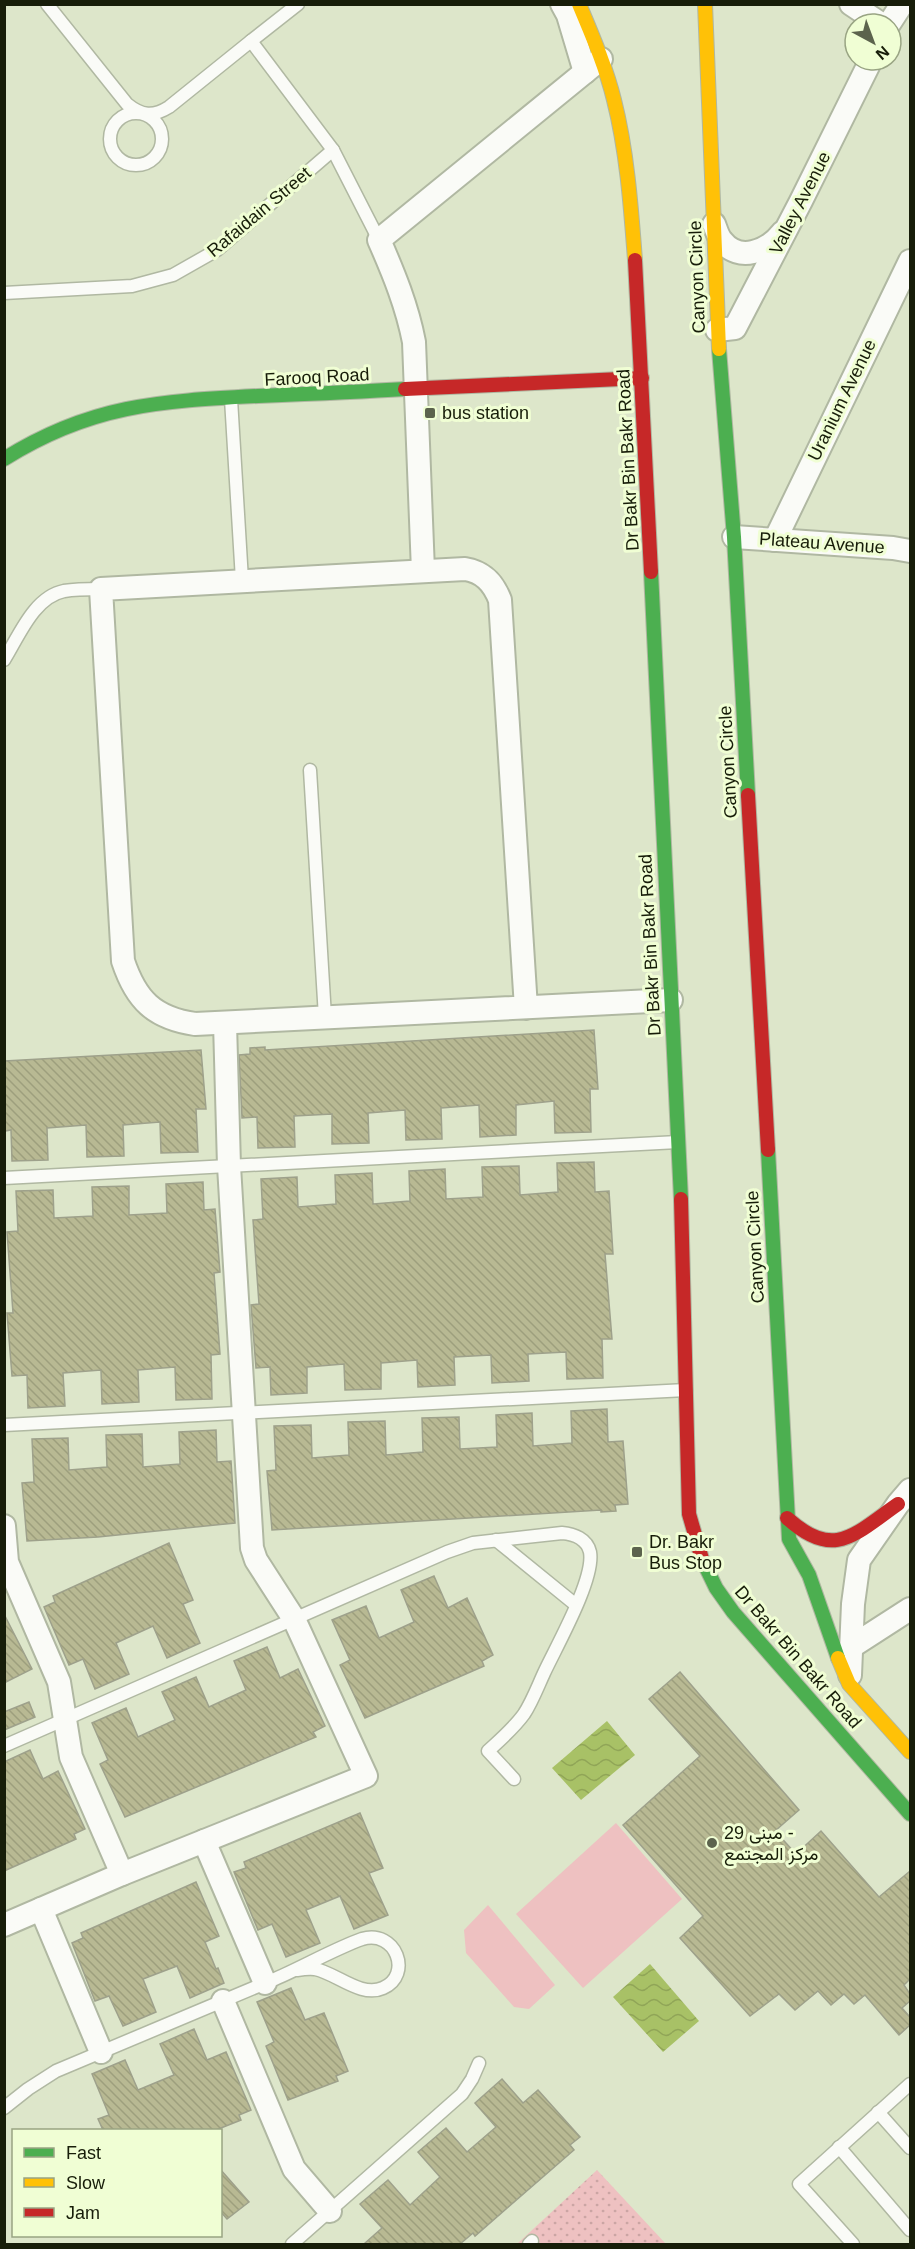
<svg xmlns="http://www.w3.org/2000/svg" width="915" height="2249" viewBox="0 0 915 2249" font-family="Arial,Vazirmatn,sans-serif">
	<defs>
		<pattern id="garden-dots" width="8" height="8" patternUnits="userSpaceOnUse" patternTransform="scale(1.5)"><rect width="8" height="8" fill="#eec1c1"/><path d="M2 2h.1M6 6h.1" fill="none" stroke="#cba5a4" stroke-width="1.8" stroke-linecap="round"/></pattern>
		<pattern id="water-waves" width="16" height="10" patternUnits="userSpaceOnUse" patternTransform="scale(1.5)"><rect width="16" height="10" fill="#a8c166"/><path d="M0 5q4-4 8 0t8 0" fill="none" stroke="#90a557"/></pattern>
		<pattern id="building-back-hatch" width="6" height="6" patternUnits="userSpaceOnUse" patternTransform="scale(1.5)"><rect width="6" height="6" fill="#b8b993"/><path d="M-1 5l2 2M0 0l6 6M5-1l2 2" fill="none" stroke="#9d9f7d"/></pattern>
	</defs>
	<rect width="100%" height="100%" fill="#dde6ca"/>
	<path fill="url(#garden-dots)" d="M597 2170 666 2244H517Z"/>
	<g fill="#eec1c1">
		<path d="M616 1823 682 1899 583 1988 516 1914Z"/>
		<path d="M488 1905 555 1985 529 2009 514 2007 466 1953 464 1930Z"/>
	</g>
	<g fill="url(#water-waves)">
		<path d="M607 1721 635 1755 581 1800 552 1768Z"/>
		<path d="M650 1964 699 2021 663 2052 613 1997Z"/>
	</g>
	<g fill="url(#building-back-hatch)" stroke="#9ea18b" stroke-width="1.5">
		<path d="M594 1030 598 1089H590L591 1132 555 1133 554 1101 516 1105V1135L480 1137 479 1105 441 1108 442 1139 406 1140 405 1110 368 1113 369 1143 332 1144V1114L294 1116 295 1147 258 1148 257 1117 242 1118 239 1055 250 1054V1048L265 1047V1050Z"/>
		<path d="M201 1050 206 1109H196L198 1152 161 1153 160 1122 123 1125 124 1156 87 1157 86 1125 47 1128 48 1160 12 1161 11 1130 5 1131V1061Z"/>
		<path d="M594 1162 595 1192 609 1191 613 1254H605L612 1339H602L603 1378 567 1379 566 1352 528 1354 529 1381 492 1383 491 1355 454 1357 455 1385 418 1387 417 1360 381 1363V1389L345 1390 344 1364 307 1367V1393L271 1395 270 1367 256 1368 251 1305 259 1304 253 1220 263 1219 261 1179 297 1177 298 1207 336 1204 335 1175 372 1173 373 1204 410 1201 409 1171 445 1169 446 1199 483 1197 482 1167 519 1166 520 1195 558 1192 557 1163Z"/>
		<path d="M203 1182 204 1210 215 1209 220 1272 214 1273 220 1354 211 1355 212 1399 176 1400 175 1367 138 1370 139 1402 102 1404 101 1370 63 1373 65 1406 28 1408 27 1375 12 1376 7 1313H13L7 1232 18 1231 16 1191 53 1190 54 1218 93 1216 92 1187 129 1186V1215L167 1213 166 1184Z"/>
		<path d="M607 1409 608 1442 623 1441 628 1504 615 1505 616 1511 601 1512V1510L272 1530 267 1471 276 1470 274 1426 311 1425 312 1458 349 1455 348 1422 385 1421 386 1455 423 1452 422 1418 459 1417 460 1449 497 1447 496 1415 532 1413 533 1446 572 1443 571 1411Z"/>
		<path d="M216 1430 217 1462 231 1461 235 1523 98 1537 27 1541 22 1483 34 1482 32 1439 68 1438 69 1470 107 1467 106 1435 142 1434 143 1467 180 1464 179 1432Z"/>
		<path d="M169 1543 193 1600 183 1604 200 1643 167 1658 153 1626 116 1643 129 1674 95 1689 83 1659 69 1665 44 1607 55 1602 53 1596Z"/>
		<path d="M434 1576 448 1608 467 1598 493 1655 482 1661 484 1666 365 1718 340 1665 350 1660 332 1620 366 1606 379 1638 414 1622 401 1590Z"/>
		<path d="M4 1614 32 1669 4 1683Z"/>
		<path d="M267 1647 280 1678 298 1669 325 1726 313 1732 316 1737 125 1817 100 1764 108 1760 92 1723 126 1708 138 1737 175 1720 162 1692 196 1677 209 1707 246 1690 234 1661Z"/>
		<path d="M680 1672 799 1810 775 1831 796 1854 821 1831 879 1897 910 1871V1979L904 1985 910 1994V2001L902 2008 910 2017V2025L899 2035 865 1995 854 2004 844 1994 831 2005 818 1991 795 2010 779 1994 750 2016 680 1938 703 1916 623 1825 700 1756 649 1699Z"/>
		<path d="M29 1702 35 1717 4 1730V1712Z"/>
		<path d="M30 1750 43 1779 58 1771 85 1829 74 1834 76 1839 4 1871V1762Z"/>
		<path d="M360 1813 383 1868 369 1873 388 1915 354 1929 340 1896 306 1910 320 1943 286 1957 272 1924 258 1930 234 1872 246 1868 244 1862Z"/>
		<path d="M196 1882 219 1936 205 1942 216 1969 218 1968 224 1983 190 1998 177 1966 143 1979 156 2012 123 2026 109 1996 95 2001 72 1943 83 1938 81 1933Z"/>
		<path d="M291 1988 305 2020 324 2013 348 2071 336 2076 338 2081 288 2100 266 2046 274 2042 257 2002Z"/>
		<path d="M194 2029 207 2060 226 2052 251 2110 239 2115 241 2120 216 2130H103L98 2119 109 2115 92 2074 125 2060 138 2090 174 2075 160 2044Z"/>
		<path d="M502 2079 523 2103 538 2090 580 2137 570 2145 574 2150 475 2236 473 2233 460 2244H364L382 2228 360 2204 388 2180 410 2205 440 2177 418 2152 446 2128 467 2152 496 2127 475 2103Z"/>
		<path d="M220 2169 249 2202 227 2219 220 2211Z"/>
	</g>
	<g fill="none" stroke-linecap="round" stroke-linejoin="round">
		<defs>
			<g id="lane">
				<path d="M47 4 127 104C142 116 153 117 169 107L251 41 333 150 379 240"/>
				<path d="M251 41 298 4"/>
				<circle cx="136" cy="139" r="26"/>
				<path d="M4 293 132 286 173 275 217 250 333 150"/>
				<path d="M231 399 242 580"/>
				<path d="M4 660C19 636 34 597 64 591 76 589 89 589 101 589"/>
				<path d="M310 770 325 1017"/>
				<path d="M4 1178 678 1142"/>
				<path d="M4 1425 686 1390"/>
				<path d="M496 1540 576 1605"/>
				<path d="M4 1746 447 1552 473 1543 562 1533C574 1534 587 1539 590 1552 595 1579 556 1647 544 1673 538 1686 532 1702 524 1714 514 1728 501 1739 488 1751L514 1779"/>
				<path d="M4 2108 28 2089 56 2071C129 2040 202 2010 275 1979 303 1967 334 1949 362 1939 396 1929 413 1975 383 1988 361 1998 336 1973 315 1969 309 1968 303 1969 297 1970"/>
				<path d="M878 2112 910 2148"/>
				<path d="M839 2147 910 2230"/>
				<path d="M292 2244 462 2094 472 2079 479 2063"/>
				<path d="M529 2244 532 2241"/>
				<path d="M853 2244 799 2184 910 2084"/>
			</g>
			<g id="street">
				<path d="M562 4 568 15 585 72"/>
				<path d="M851 4 881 24"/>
				<path d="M889 24 902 4"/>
				<path d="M714 224C716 229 718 237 722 241 739 263 768 251 782 233"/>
				<path d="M717 330 735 328 801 201 871 60"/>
				<path d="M734 537 893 548 910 551"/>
				<path d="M775 540 910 261"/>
				<path d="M423 571 414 342C407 306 394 274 379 240L601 59"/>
				<path d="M526 1008 500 600C493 582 483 572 465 569L101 589 123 961C136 1000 154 1018 195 1024L671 1000"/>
				<path d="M4 1526 7 1562 59 1682 71 1757 122 1874"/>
				<path d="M851 1647 910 1609"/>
				<path d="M850 1675 853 1604 859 1560 898 1504 910 1490"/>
				<path d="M204 1841 265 1983"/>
				<path d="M41 1909 101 2052"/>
				<path d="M4 1925 122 1874 366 1776 294 1619 256 1560 252 1548 229 1166 225 1023"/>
				<path d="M223 2001 294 2169 330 2211"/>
			</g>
			<g id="fast">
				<path d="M719 349 734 537 748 795"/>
				<path d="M4 459C90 405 159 401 258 396 307 394 356 392 405 389"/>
				<path d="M651 572 681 1199"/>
				<path d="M768 1150 789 1539 809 1575 838 1658"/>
				<path d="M702 1559 716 1588 733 1612 910 1814"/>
			</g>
			<g id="slow">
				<path d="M579 4C592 35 606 67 614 100 627 151 631 207 635 260"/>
				<path d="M705 4 719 349"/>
				<path d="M838 1658 849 1684 910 1752"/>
			</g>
			<g id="jam">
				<path d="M635 260 651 572"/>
				<path d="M405 389 642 378"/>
				<path d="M748 795 768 1150"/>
				<path d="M681 1199 689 1514 702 1559"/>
				<path d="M787 1518C834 1561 855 1534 898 1504"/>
			</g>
		</defs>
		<use href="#lane" stroke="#b0b8a2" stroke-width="15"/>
		<use href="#street" stroke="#b0b8a2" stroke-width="26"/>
		<use href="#fast" stroke="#b0b8a2" stroke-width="16"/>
		<use href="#slow" stroke="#b0b8a2" stroke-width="16"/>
		<use href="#jam" stroke="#b0b8a2" stroke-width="16"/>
		<use href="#lane" stroke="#fafbf7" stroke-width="12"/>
		<use href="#street" stroke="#fafbf7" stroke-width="22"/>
		<use href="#fast" stroke="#4caf50" stroke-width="14"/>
		<use href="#slow" stroke="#ffc107" stroke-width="14"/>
		<use href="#jam" stroke="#c62828" stroke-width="14"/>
	</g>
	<g fill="#5c634d" stroke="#f0fed4" stroke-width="2">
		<rect x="424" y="407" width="12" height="12" rx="3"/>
		<rect x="631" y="1546" width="12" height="12" rx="3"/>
		<circle cx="712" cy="1843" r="6"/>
	</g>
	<g text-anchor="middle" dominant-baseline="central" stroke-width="6" stroke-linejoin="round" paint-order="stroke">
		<g font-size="18" fill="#171d09" stroke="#f0fed4">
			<text transform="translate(800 203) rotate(-63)">Valley Avenue</text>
			<text transform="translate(259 212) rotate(-40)">Rafaidain Street</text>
			<text transform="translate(697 277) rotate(-92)">Canyon Circle</text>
			<text transform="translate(317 377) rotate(-3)">Farooq Road</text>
			<text transform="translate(842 400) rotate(-64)">Uranium Avenue</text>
			<text transform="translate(628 460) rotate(-93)">Dr Bakr Bin Bakr Road</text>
			<text transform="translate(822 543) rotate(4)">Plateau Avenue</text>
			<text transform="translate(728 762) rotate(-93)">Canyon Circle</text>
			<text transform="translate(650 945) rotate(-93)">Dr Bakr Bin Bakr Road</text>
			<text transform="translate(755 1247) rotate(-93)">Canyon Circle</text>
			<text transform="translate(798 1657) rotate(49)">Dr Bakr Bin Bakr Road</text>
		</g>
		<g font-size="18" fill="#171d09" stroke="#f0fed4" text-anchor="start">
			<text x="442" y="413">bus station</text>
			<text x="649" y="1542">Dr. Bakr<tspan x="649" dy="21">Bus Stop</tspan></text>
			<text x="724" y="1833">مبنى 29 -<tspan x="724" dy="21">مركز المجتمع</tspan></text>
		</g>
	</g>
	<rect width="915" height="2249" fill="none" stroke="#171d09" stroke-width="12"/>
	<rect x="12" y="2129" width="210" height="108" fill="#f0fed4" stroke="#99a483" stroke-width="1.5"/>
	<rect x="24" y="2148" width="30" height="9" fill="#4caf50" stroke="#99a483" stroke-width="1.5"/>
	<text x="66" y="2159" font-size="18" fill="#171d09">Fast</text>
	<rect x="24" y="2178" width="30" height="9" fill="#ffc107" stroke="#99a483" stroke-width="1.5"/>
	<text x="66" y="2189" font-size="18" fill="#171d09">Slow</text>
	<rect x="24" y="2208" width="30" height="9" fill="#c62828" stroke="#99a483" stroke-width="1.5"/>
	<text x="66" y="2219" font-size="18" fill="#171d09">Jam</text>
	<g transform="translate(873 42) rotate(139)"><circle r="28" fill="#f0fed4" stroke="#99a483" stroke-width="1.5"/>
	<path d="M0-4.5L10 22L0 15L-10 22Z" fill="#5c634d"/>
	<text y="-9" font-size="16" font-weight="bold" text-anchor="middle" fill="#171d09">N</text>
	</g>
</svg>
